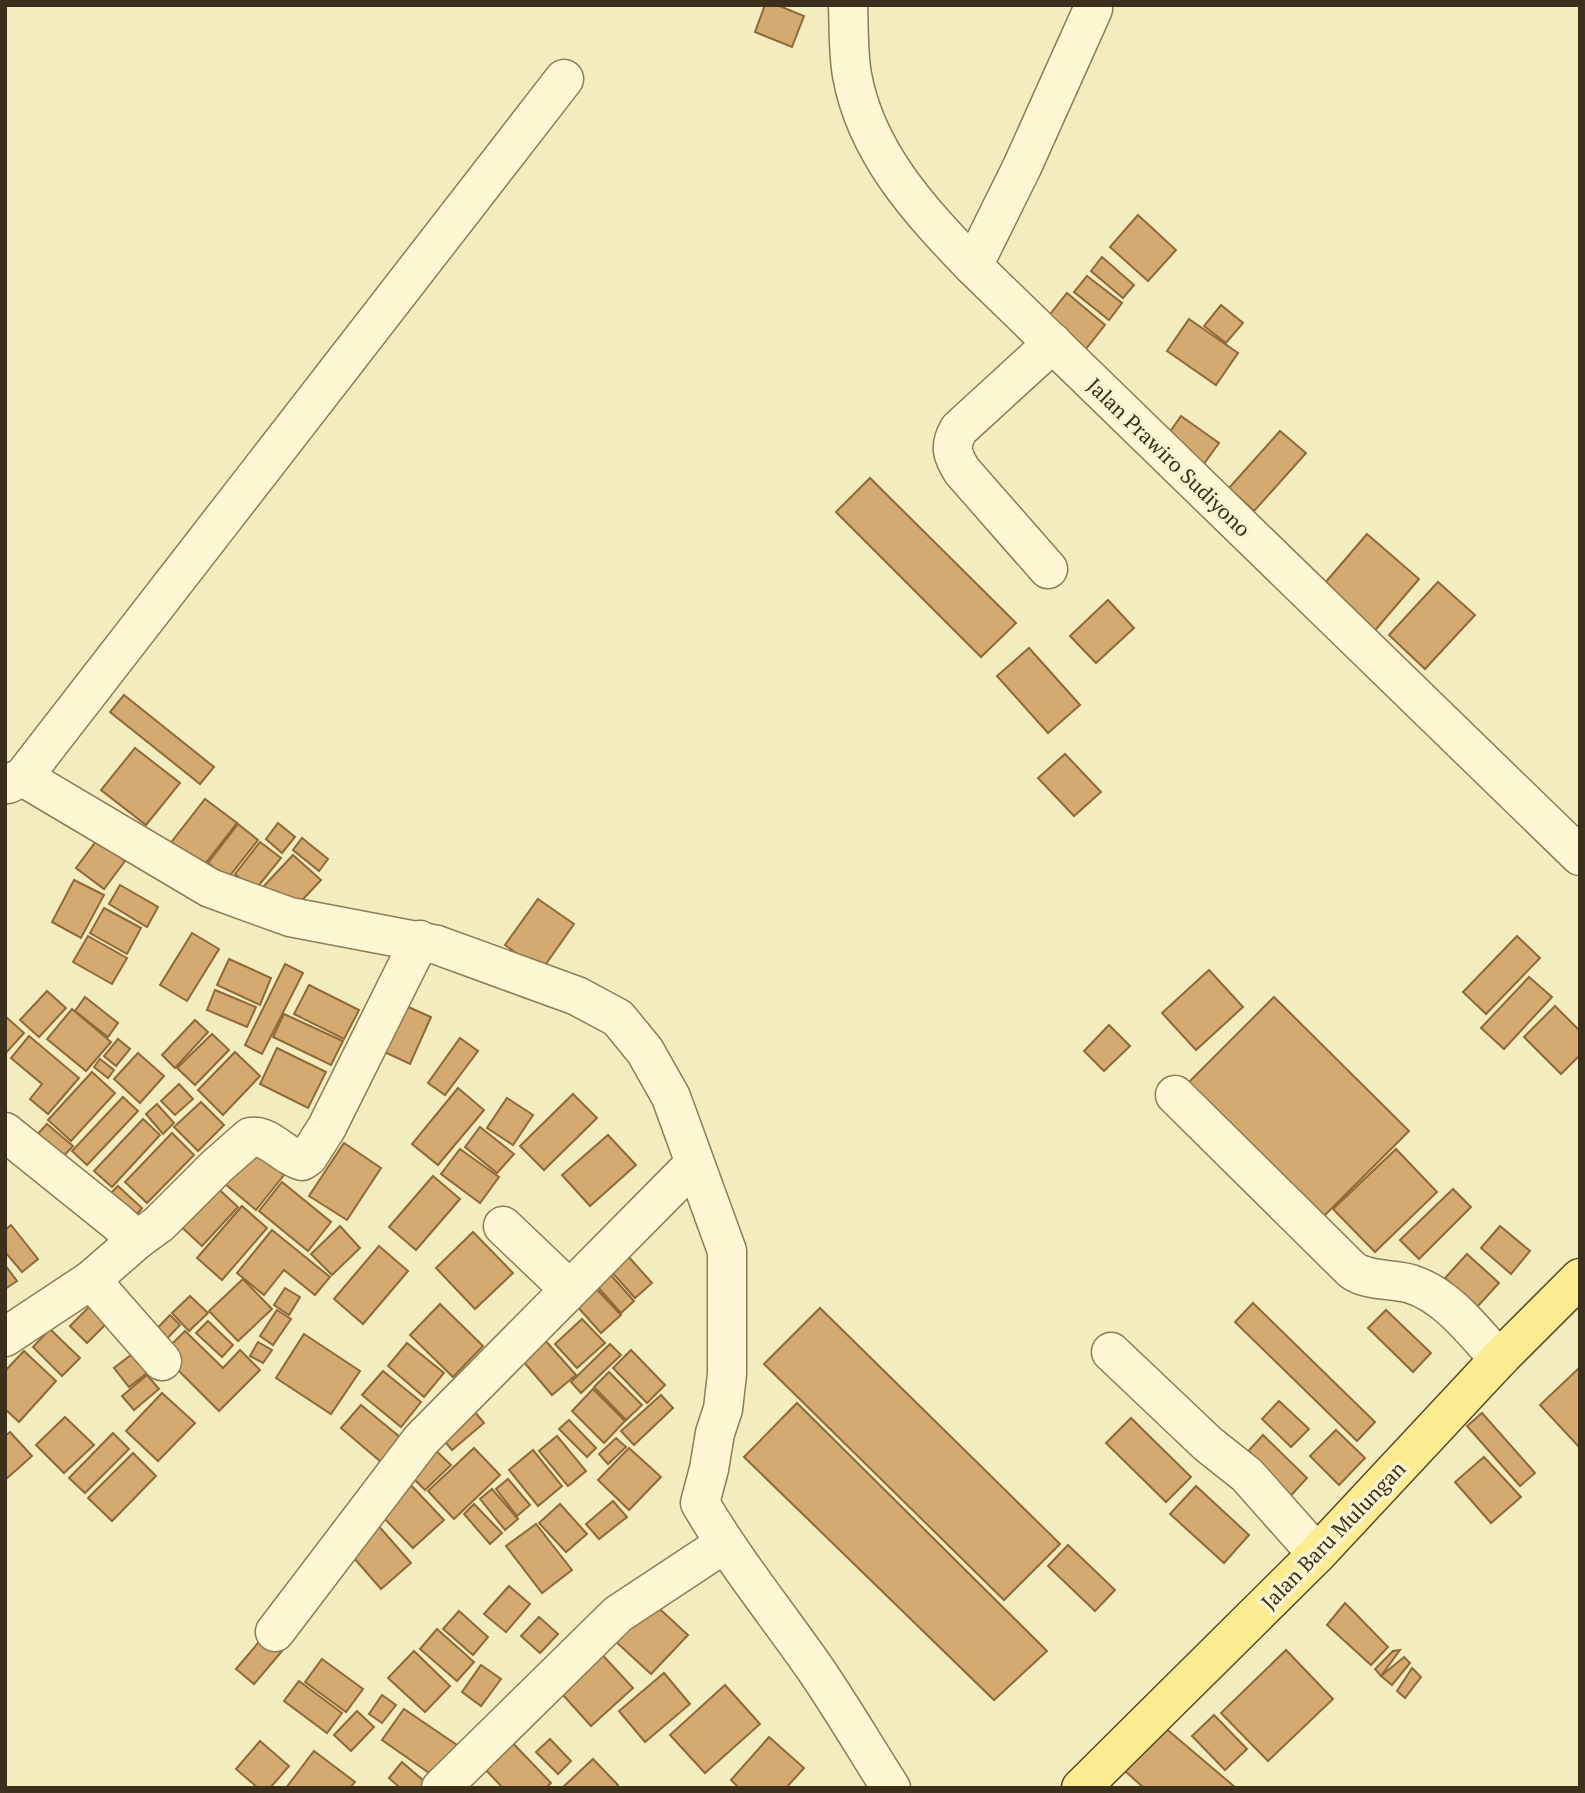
<svg xmlns="http://www.w3.org/2000/svg" width="1585" height="1793" viewBox="0 0 1585 1793" font-family="'PT Serif',serif">
	<rect width="100%" height="100%" fill="#f3ecbe"/>
	<g fill="#d5aa70" stroke="#8f6938" stroke-width="2">
		<path d="M765 5H777L804 16 792 47 755 32Z"/>
		<path d="M1138 215 1176 250 1148 281 1110 247Z"/>
		<path d="M1102 257 1134 285 1123 298 1091 271Z"/>
		<path d="M1087 276 1122 303 1109 320 1074 292Z"/>
		<path d="M1067 293 1105 325 1085 350 1047 318Z"/>
		<path d="M1221 305 1243 323 1226 343 1204 326Z"/>
		<path d="M1189 319 1238 353 1216 385 1167 351Z"/>
		<path d="M1181 416 1219 443 1198 472 1161 445Z"/>
		<path d="M1280 431 1306 453 1254 511 1229 488Z"/>
		<path d="M870 478 1016 623 981 657 836 512Z"/>
		<path d="M1367 534 1419 579 1371 635 1319 590Z"/>
		<path d="M1438 582 1475 615 1425 669 1389 635Z"/>
		<path d="M1108 600 1134 628 1096 663 1070 636Z"/>
		<path d="M1029 648 1080 705 1048 733 997 676Z"/>
		<path d="M124 695 214 767 200 784 110 712Z"/>
		<path d="M135 748 180 783 146 825 101 790Z"/>
		<path d="M1065 754 1101 792 1074 816 1038 778Z"/>
		<path d="M205 799 237 823 197 874 166 849Z"/>
		<path d="M278 823 295 837 282 853 266 839Z"/>
		<path d="M238 824 258 840 228 878 208 863Z"/>
		<path d="M302 838 328 859 319 871 293 850Z"/>
		<path d="M97 840 125 861 104 889 76 868Z"/>
		<path d="M260 842 281 858 255 890 235 874Z"/>
		<path d="M293 855 321 880 291 912 263 887Z"/>
		<path d="M74 880 104 895 81 938 52 922Z"/>
		<path d="M120 885 158 907 147 927 109 904Z"/>
		<path d="M538 899 574 924 541 971 505 945Z"/>
		<path d="M104 908 141 928 127 954 90 933Z"/>
		<path d="M192 933 219 949 187 1001 160 985Z"/>
		<path d="M88 936 127 958 112 984 73 962Z"/>
		<path d="M1517 936 1540 958 1486 1014 1463 992Z"/>
		<path d="M229 959 271 978 260 1005 217 985Z"/>
		<path d="M285 964 303 973 262 1054 245 1045Z"/>
		<path d="M1209 970 1243 1007 1196 1050 1162 1013Z"/>
		<path d="M1529 977 1552 997 1504 1049 1481 1028Z"/>
		<path d="M309 985 359 1010 344 1039 294 1014Z"/>
		<path d="M215 990 256 1007 247 1027 207 1010Z"/>
		<path d="M47 991 66 1008 39 1037 20 1020Z"/>
		<path d="M85 997 118 1023 108 1037 75 1011Z"/>
		<path d="M1274 997 1409 1131 1321 1219 1186 1085Z"/>
		<path d="M397 1002 431 1017 410 1064 376 1048Z"/>
		<path d="M1555 1006 1580 1031V1055L1561 1074 1524 1037Z"/>
		<path d="M72 1009 111 1042 86 1071 47 1039Z"/>
		<path d="M284 1014 343 1041 331 1065 273 1037Z"/>
		<path d="M5 1016 24 1033 5 1054Z"/>
		<path d="M195 1020 208 1032 175 1068 162 1055Z"/>
		<path d="M1109 1025 1130 1046 1104 1071 1084 1051Z"/>
		<path d="M212 1034 229 1050 195 1085 177 1068Z"/>
		<path d="M29 1036 79 1078 48 1114 30 1099 42 1084 11 1058Z"/>
		<path d="M460 1038 478 1051 445 1095 428 1083Z"/>
		<path d="M118 1039 130 1049 116 1066 104 1056Z"/>
		<path d="M277 1048 326 1072 308 1108 260 1084Z"/>
		<path d="M235 1052 260 1076 223 1115 198 1090Z"/>
		<path d="M138 1053 164 1076 140 1103 114 1079Z"/>
		<path d="M100 1059 114 1070 108 1078 94 1067Z"/>
		<path d="M92 1072 115 1093 71 1141 48 1120Z"/>
		<path d="M179 1084 193 1099 175 1115 161 1101Z"/>
		<path d="M458 1088 484 1110 438 1165 412 1144Z"/>
		<path d="M573 1094 597 1118 544 1170 520 1146Z"/>
		<path d="M123 1097 138 1111 87 1165 72 1151Z"/>
		<path d="M507 1098 533 1115 513 1145 487 1128Z"/>
		<path d="M201 1102 224 1125 198 1151 174 1127Z"/>
		<path d="M157 1104 174 1123 163 1134 146 1114Z"/>
		<path d="M143 1119 160 1135 112 1187 94 1171Z"/>
		<path d="M47 1124 73 1146 59 1161 34 1138Z"/>
		<path d="M480 1127 514 1154 497 1173 465 1147Z"/>
		<path d="M172 1133 194 1155 147 1203 125 1182Z"/>
		<path d="M608 1135 636 1165 590 1206 562 1175Z"/>
		<path d="M344 1143 381 1168 347 1220 309 1196Z"/>
		<path d="M252 1149 284 1175 256 1210 224 1183Z"/>
		<path d="M460 1149 499 1177 480 1203 441 1174Z"/>
		<path d="M1396 1149 1437 1192 1375 1252 1333 1209Z"/>
		<path d="M433 1176 460 1199 416 1250 389 1227Z"/>
		<path d="M211 1182 238 1207 202 1246 175 1221Z"/>
		<path d="M282 1182 331 1222 308 1251 259 1211Z"/>
		<path d="M118 1186 142 1208 129 1224 103 1201Z"/>
		<path d="M1453 1189 1471 1207 1419 1259 1400 1240Z"/>
		<path d="M242 1206 267 1228 222 1280 197 1258Z"/>
		<path d="M11 1225 38 1259 22 1272 5 1252V1230Z"/>
		<path d="M340 1226 360 1248 332 1275 311 1254Z"/>
		<path d="M1500 1226 1530 1251 1511 1274 1481 1248Z"/>
		<path d="M272 1230 330 1277 315 1295 284 1270 264 1295 237 1273Z"/>
		<path d="M473 1232 513 1273 475 1309 436 1268Z"/>
		<path d="M379 1246 408 1271 363 1324 334 1299Z"/>
		<path d="M1467 1254 1499 1283 1477 1307 1445 1278Z"/>
		<path d="M627 1255 652 1283 635 1298 610 1270Z"/>
		<path d="M600 1263 634 1301 621 1313 587 1275Z"/>
		<path d="M5 1265 17 1281 5 1289Z"/>
		<path d="M243 1279 272 1309 238 1341 209 1311Z"/>
		<path d="M587 1279 621 1315 601 1333 568 1296Z"/>
		<path d="M285 1288 300 1297 289 1315 274 1305Z"/>
		<path d="M190 1296 208 1313 189 1331 172 1313Z"/>
		<path d="M98 1298 115 1315 87 1343 70 1326Z"/>
		<path d="M1253 1303 1375 1422 1357 1441 1235 1322Z"/>
		<path d="M440 1304 483 1346 453 1377 410 1335Z"/>
		<path d="M820 1308 1060 1544 1004 1600 764 1364Z"/>
		<path d="M277 1310 291 1319 273 1345 260 1336Z"/>
		<path d="M1386 1310 1431 1353 1413 1372 1368 1328Z"/>
		<path d="M170 1315 180 1325 157 1349 147 1339Z"/>
		<path d="M582 1319 605 1343 577 1368 555 1344Z"/>
		<path d="M208 1321 233 1345 222 1357 196 1333Z"/>
		<path d="M50 1329 80 1358 62 1376 33 1347Z"/>
		<path d="M535 1329 576 1375 552 1395 512 1348Z"/>
		<path d="M185 1331 223 1368 240 1350 260 1370 219 1411 162 1354Z"/>
		<path d="M304 1334 360 1371 331 1414 276 1378Z"/>
		<path d="M258 1342 272 1350 263 1363 250 1356Z"/>
		<path d="M407 1343 444 1373 424 1397 388 1366Z"/>
		<path d="M610 1344 621 1355 581 1393 571 1382Z"/>
		<path d="M140 1348 155 1367 129 1387 114 1368Z"/>
		<path d="M631 1350 665 1385 647 1403 613 1368Z"/>
		<path d="M24 1351 56 1381 19 1422 5 1409V1371Z"/>
		<path d="M1580 1367V1448L1540 1405Z"/>
		<path d="M383 1371 421 1402 401 1427 362 1395Z"/>
		<path d="M609 1372 642 1405 626 1420 594 1387Z"/>
		<path d="M147 1375 159 1389 134 1410 122 1396Z"/>
		<path d="M593 1389 625 1421 604 1443 572 1411Z"/>
		<path d="M162 1393 195 1423 158 1461 126 1431Z"/>
		<path d="M661 1395 673 1408 634 1445 621 1431Z"/>
		<path d="M1279 1401 1309 1429 1291 1447 1262 1419Z"/>
		<path d="M797 1403 1047 1651 994 1700 744 1457Z"/>
		<path d="M468 1404 484 1423 452 1450 436 1431Z"/>
		<path d="M361 1405 407 1443 387 1467 341 1428Z"/>
		<path d="M1482 1413 1535 1473 1520 1486 1467 1426Z"/>
		<path d="M65 1417 94 1445 64 1473 36 1445Z"/>
		<path d="M1131 1418 1191 1477 1166 1502 1106 1443Z"/>
		<path d="M569 1420 596 1448 587 1457 559 1429Z"/>
		<path d="M1336 1430 1365 1458 1339 1485 1310 1456Z"/>
		<path d="M10 1432 32 1456 5 1480V1436Z"/>
		<path d="M113 1433 129 1449 85 1493 69 1478Z"/>
		<path d="M1263 1435 1307 1478 1285 1502 1241 1459Z"/>
		<path d="M557 1436 586 1471 568 1486 539 1451Z"/>
		<path d="M616 1438 626 1447 608 1464 599 1454Z"/>
		<path d="M429 1444 451 1465 425 1490 404 1469Z"/>
		<path d="M474 1448 500 1475 454 1519 428 1491Z"/>
		<path d="M629 1448 661 1477 629 1510 598 1480Z"/>
		<path d="M533 1450 562 1486 538 1506 509 1470Z"/>
		<path d="M133 1453 156 1476 112 1521 88 1498Z"/>
		<path d="M1484 1457 1521 1497 1491 1523 1455 1482Z"/>
		<path d="M508 1479 530 1505 517 1516 496 1489Z"/>
		<path d="M407 1481 444 1520 413 1548 376 1510Z"/>
		<path d="M1196 1486 1249 1535 1224 1563 1170 1514Z"/>
		<path d="M492 1489 518 1519 505 1530 480 1499Z"/>
		<path d="M613 1501 627 1517 599 1539 586 1524Z"/>
		<path d="M474 1504 502 1533 490 1544 464 1514Z"/>
		<path d="M560 1504 587 1534 566 1552 539 1523Z"/>
		<path d="M377 1524 411 1563 381 1589 347 1550Z"/>
		<path d="M536 1524 572 1570 542 1593 506 1546Z"/>
		<path d="M1068 1545 1115 1590 1095 1611 1048 1566Z"/>
		<path d="M509 1586 530 1604 506 1632 484 1614Z"/>
		<path d="M651 1601 688 1635 651 1674 614 1640Z"/>
		<path d="M1345 1603 1388 1647 1371 1665 1327 1625Z"/>
		<path d="M459 1611 488 1637 473 1655 443 1629Z"/>
		<path d="M539 1617 558 1634 540 1653 521 1636Z"/>
		<path d="M437 1629 474 1662 457 1681 420 1649Z"/>
		<path d="M264 1636 282 1651 254 1684 236 1669Z"/>
		<path d="M596 1648 633 1688 591 1726 554 1685Z"/>
		<path d="M1286 1650 1333 1699 1268 1761 1221 1713Z"/>
		<path d="M1400 1650 1381 1676 1375 1669 1393 1651Z"/>
		<path d="M414 1651 450 1686 425 1712 388 1678Z"/>
		<path d="M1404 1657 1410 1663 1392 1685 1381 1676Z"/>
		<path d="M322 1659 363 1689 346 1712 305 1682Z"/>
		<path d="M481 1665 501 1679 481 1706 462 1692Z"/>
		<path d="M1412 1668 1421 1677 1405 1698 1397 1691Z"/>
		<path d="M664 1673 690 1704 645 1742 619 1711Z"/>
		<path d="M299 1681 342 1713 327 1733 284 1701Z"/>
		<path d="M725 1685 760 1724 705 1773 670 1735Z"/>
		<path d="M382 1695 396 1705 382 1723 369 1714Z"/>
		<path d="M404 1709 457 1745 435 1777 382 1740Z"/>
		<path d="M357 1711 374 1727 351 1751 334 1735Z"/>
		<path d="M1214 1715 1247 1749 1225 1770 1192 1736Z"/>
		<path d="M1163 1726 1236 1788H1144L1125 1771Z"/>
		<path d="M769 1737 804 1768 786 1788H739L731 1780Z"/>
		<path d="M508 1738 551 1783 546 1788H503L481 1765Z"/>
		<path d="M550 1739 571 1761 558 1774 536 1752Z"/>
		<path d="M260 1741 289 1766 270 1788H258L236 1769Z"/>
		<path d="M314 1751 355 1782 350 1788H286Z"/>
		<path d="M593 1759 618 1785 615 1788H562Z"/>
		<path d="M402 1762 432 1788H400L389 1778Z"/>
	</g>
	<g fill="none" stroke-linecap="round" stroke-linejoin="round">
		<defs>
			<g id="minor">
				<path d="M848 5C849 28 848 52 852 75 866 153 920 211 973 266L1580 856"/>
				<path d="M973 266 1022 167 1093 9"/>
				<path d="M1048 569 962 471C952 455 949 446 959 429L1053 343"/>
				<path d="M23 777 564 79"/>
				<path d="M5 783 8 784 23 777 210 888 290 917 437 945 577 996 618 1018 645 1051 671 1097 727 1251V1374L723 1409 715 1433 709 1469 700 1503C734 1561 777 1614 816 1670 842 1708 866 1749 891 1788"/>
				<path d="M1175 1095 1352 1270C1368 1282 1392 1278 1411 1284 1448 1296 1473 1331 1499 1359"/>
				<path d="M5 1132 117 1222 137 1240 91 1280 5 1337"/>
				<path d="M503 1226 569 1289"/>
				<path d="M137 1240 159 1224 216 1167 250 1137C269 1134 283 1156 302 1161L308 1157 327 1127 420 940"/>
				<path d="M91 1280 162 1361"/>
				<path d="M1111 1352 1208 1444 1247 1475 1317 1554"/>
				<path d="M275 1632 421 1440 694 1164"/>
				<path d="M441 1788 618 1614 724 1544"/>
			</g>
			<path id="major" d="M1081 1788 1317 1554 1499 1359 1580 1278"/>
		</defs>
		<use href="#minor" stroke="#8d7c55" stroke-width="41"/>
		<use href="#major" stroke="#5a482a" stroke-width="41"/>
		<use href="#minor" stroke="#fdf7d3" stroke-width="38"/>
		<use href="#major" stroke="#fbeb91" stroke-width="38"/>
	</g>
	<g text-anchor="middle" dominant-baseline="central" stroke-width="7" stroke-linejoin="round" paint-order="stroke">
		<g font-size="21" fill="#3b301b" stroke="#f9f4cf">
			<text transform="translate(1169 457) rotate(44)">Jalan Prawiro Sudiyono</text>
			<text transform="translate(1333 1535) rotate(-46)">Jalan Baru Mulungan</text>
		</g>
	</g>
	<rect width="1585" height="1793" fill="none" stroke="#3b301b" stroke-width="14"/>
</svg>
